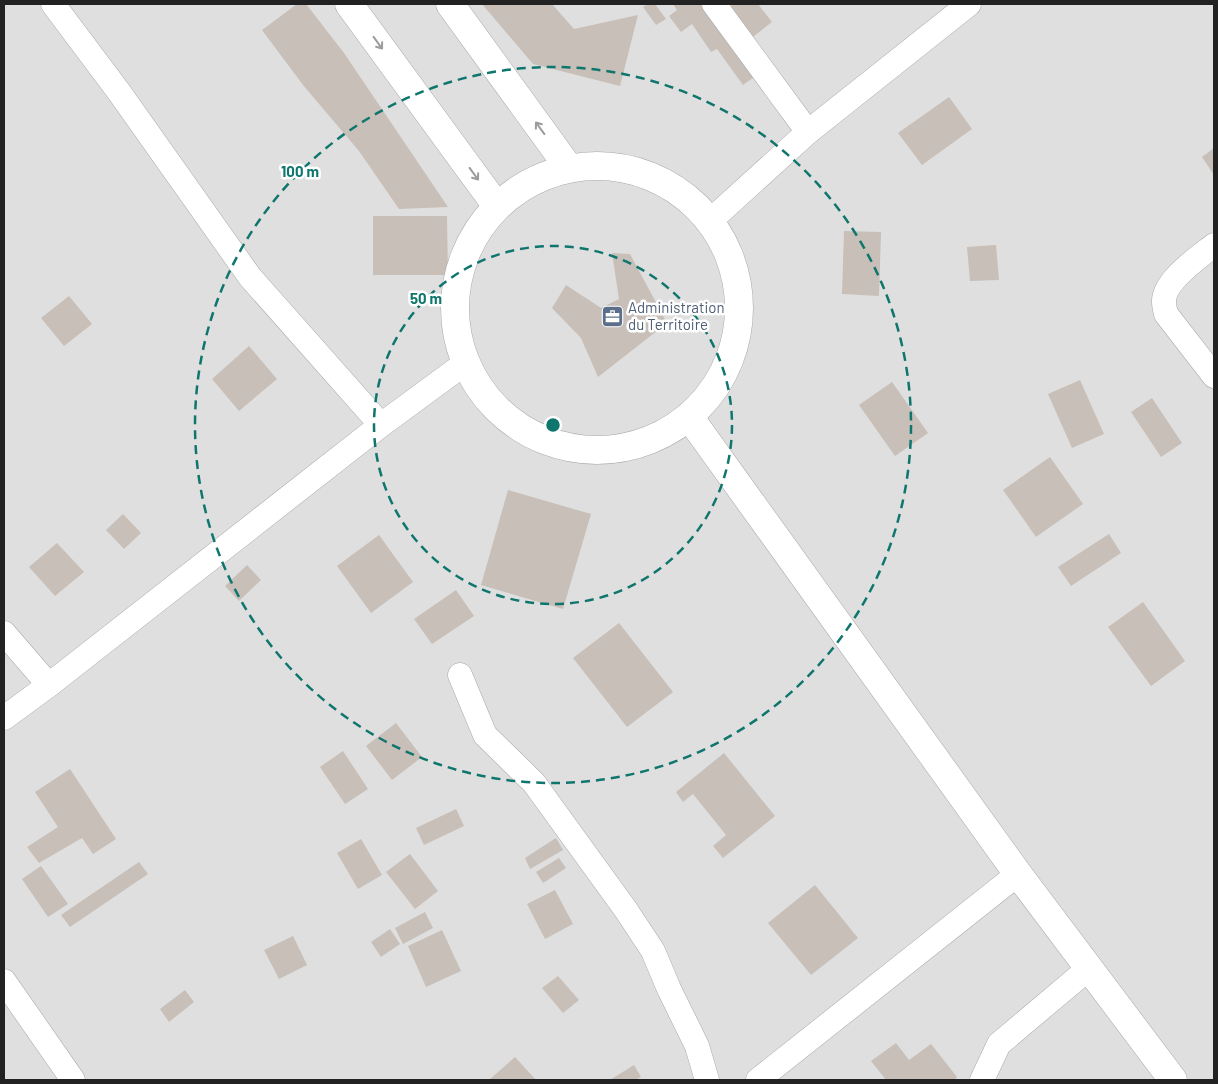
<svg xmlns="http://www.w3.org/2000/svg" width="1218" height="1084" viewBox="0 0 1218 1084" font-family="Barlow,sans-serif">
	<rect width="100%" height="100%" fill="#f2efe9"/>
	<rect fill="#e0dfdf" x="4" y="4" width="1210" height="1076"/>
	<g fill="#c7bfb8">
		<path d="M297 4H306L344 53 448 207 399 209 359 151 303 85 262 30Z"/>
		<path d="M482 4H552L574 29 638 15 620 86 533 64Z"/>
		<path d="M648 4H655L666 19 656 25 643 7Z"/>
		<path d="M673 4H700L727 42 731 39 757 75 743 85 717 49 711 52 692 24 681 32 669 16 677 10Z"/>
		<path d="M734 4H758L772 22 749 40 726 10Z"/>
		<path d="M949 97 972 129 922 165 898 133Z"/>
		<path d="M1214 148V175L1202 157Z"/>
		<path d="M373 216H447L448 275H373Z"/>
		<path d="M844 231 881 232 879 296 842 294Z"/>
		<path d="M996 245 999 280 970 281 967 247Z"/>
		<path d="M612 253 630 254 667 323 598 377 581 338 552 308 566 285 601 308 619 299Z"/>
		<path d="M69 296 92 324 64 346 41 318Z"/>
		<path d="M249 346 277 379 239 411 212 379Z"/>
		<path d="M1080 380 1104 434 1072 448 1048 394Z"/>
		<path d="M892 382 928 433 895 456 859 405Z"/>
		<path d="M1152 398 1182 443 1161 457 1131 412Z"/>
		<path d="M1050 457 1083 504 1036 537 1003 490Z"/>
		<path d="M508 490 591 514 563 609 481 585Z"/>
		<path d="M123 514 141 533 124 549 106 530Z"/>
		<path d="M1109 534 1121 553 1071 586 1058 567Z"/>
		<path d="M379 535 413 582 371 613 337 566Z"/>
		<path d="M57 543 84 572 55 596 29 567Z"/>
		<path d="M247 565 261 580 239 601 225 586Z"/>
		<path d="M456 590 474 616 432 644 414 619Z"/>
		<path d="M1143 602 1185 661 1151 686 1108 627Z"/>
		<path d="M619 623 673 692 627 727 573 658Z"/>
		<path d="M396 723 422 757 392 780 366 746Z"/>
		<path d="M343 751 368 789 345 804 320 767Z"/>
		<path d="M724 753 775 816 723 858 713 846 726 835 693 794 683 802 676 792Z"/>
		<path d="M70 769 116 839 93 854 82 838 39 863 27 847 58 827 35 792Z"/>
		<path d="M456 809 464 826 424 845 416 828Z"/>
		<path d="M556 838 563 850 530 869 525 858Z"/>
		<path d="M361 839 382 875 358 889 337 853Z"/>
		<path d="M410 854 438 891 415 909 386 872Z"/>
		<path d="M559 858 566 868 543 883 536 872Z"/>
		<path d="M139 862 148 874 70 927 61 915Z"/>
		<path d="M41 866 68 904 48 917 22 879Z"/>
		<path d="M815 885 858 938 811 975 768 923Z"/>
		<path d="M555 890 573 924 545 939 527 904Z"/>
		<path d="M425 912 433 928 403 944 395 928Z"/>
		<path d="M390 929 400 944 381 957 371 942Z"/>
		<path d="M442 930 461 971 426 987 408 946Z"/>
		<path d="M293 936 307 965 279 979 264 950Z"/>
		<path d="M558 976 579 1000 563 1013 542 988Z"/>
		<path d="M185 990 194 1002 169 1022 160 1009Z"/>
		<path d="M896 1043 909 1060 931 1044 957 1077 954 1080H886L871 1061Z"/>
		<path d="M515 1057 536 1080H489Z"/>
		<path d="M634 1065 641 1077 635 1080H610Z"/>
	</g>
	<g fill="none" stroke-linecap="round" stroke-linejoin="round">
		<defs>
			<g id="minor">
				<path d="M53 4 119 92 250 277 381 425"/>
				<path d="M714 4 808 132"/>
				<path d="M710 221 808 132 969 4"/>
				<path d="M1214 245C1199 257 1163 281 1164 302 1164 306 1165 310 1166 314L1214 376"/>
				<path d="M4 633 49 685 4 718"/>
				<path d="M460 675 485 735 534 783 626 910 653 951 669 989 697 1046 707 1080"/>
				<path d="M49 685 381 425 464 364"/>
				<path d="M4 981 73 1080"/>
				<path d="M758 1080 1018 874"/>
				<path d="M982 1080 999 1044 1088 969"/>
			</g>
			<g id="tertiary">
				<path d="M349 4 496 205"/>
				<path d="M450 4 569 168"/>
				<circle cx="597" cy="308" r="142"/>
				<path d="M690 418 1018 874 1173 1080"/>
			</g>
		</defs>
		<use href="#minor" stroke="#a9a9a9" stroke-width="25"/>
		<use href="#tertiary" stroke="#a9a9a9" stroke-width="29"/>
		<use href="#minor" stroke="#fff" stroke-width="24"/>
		<use href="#tertiary" stroke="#fff" stroke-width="28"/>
	</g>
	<defs><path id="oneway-shaft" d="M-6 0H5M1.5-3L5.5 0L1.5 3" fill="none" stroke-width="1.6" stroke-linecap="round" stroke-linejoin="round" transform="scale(1.25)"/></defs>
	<g stroke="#9c9c9c">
		<use href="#oneway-shaft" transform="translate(378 43) rotate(54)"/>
		<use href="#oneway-shaft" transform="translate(540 128) rotate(-126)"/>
		<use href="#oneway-shaft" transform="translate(474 174) rotate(54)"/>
	</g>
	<g fill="none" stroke="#0f766e" stroke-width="2.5" stroke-dasharray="9 6">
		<circle cx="553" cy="425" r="179"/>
		<circle cx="553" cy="425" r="358"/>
	</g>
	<defs>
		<symbol id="office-square" viewBox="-11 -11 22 22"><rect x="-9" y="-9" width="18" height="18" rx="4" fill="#5c6f8a" stroke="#fff"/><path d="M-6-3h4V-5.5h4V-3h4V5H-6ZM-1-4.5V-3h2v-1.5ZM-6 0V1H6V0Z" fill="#fff"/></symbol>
	</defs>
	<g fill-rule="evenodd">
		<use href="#office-square" x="600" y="304" width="25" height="25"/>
	</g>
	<g text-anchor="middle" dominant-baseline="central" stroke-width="5" stroke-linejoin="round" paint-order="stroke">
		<g font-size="15" fill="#4e5e75" stroke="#fff" text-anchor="start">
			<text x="628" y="307">Administration<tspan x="628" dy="17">du Territoire</tspan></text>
		</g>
	</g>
	<circle cx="553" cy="425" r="8" fill="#0f766e" stroke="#fff" stroke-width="2.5"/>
	<g font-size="15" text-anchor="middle" font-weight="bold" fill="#0f766e" stroke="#fff" stroke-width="5" stroke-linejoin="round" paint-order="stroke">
		<text x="300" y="177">100 m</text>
		<text x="426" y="304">50 m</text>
	</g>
	<rect width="1218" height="1084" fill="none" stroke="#222222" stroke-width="10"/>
</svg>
